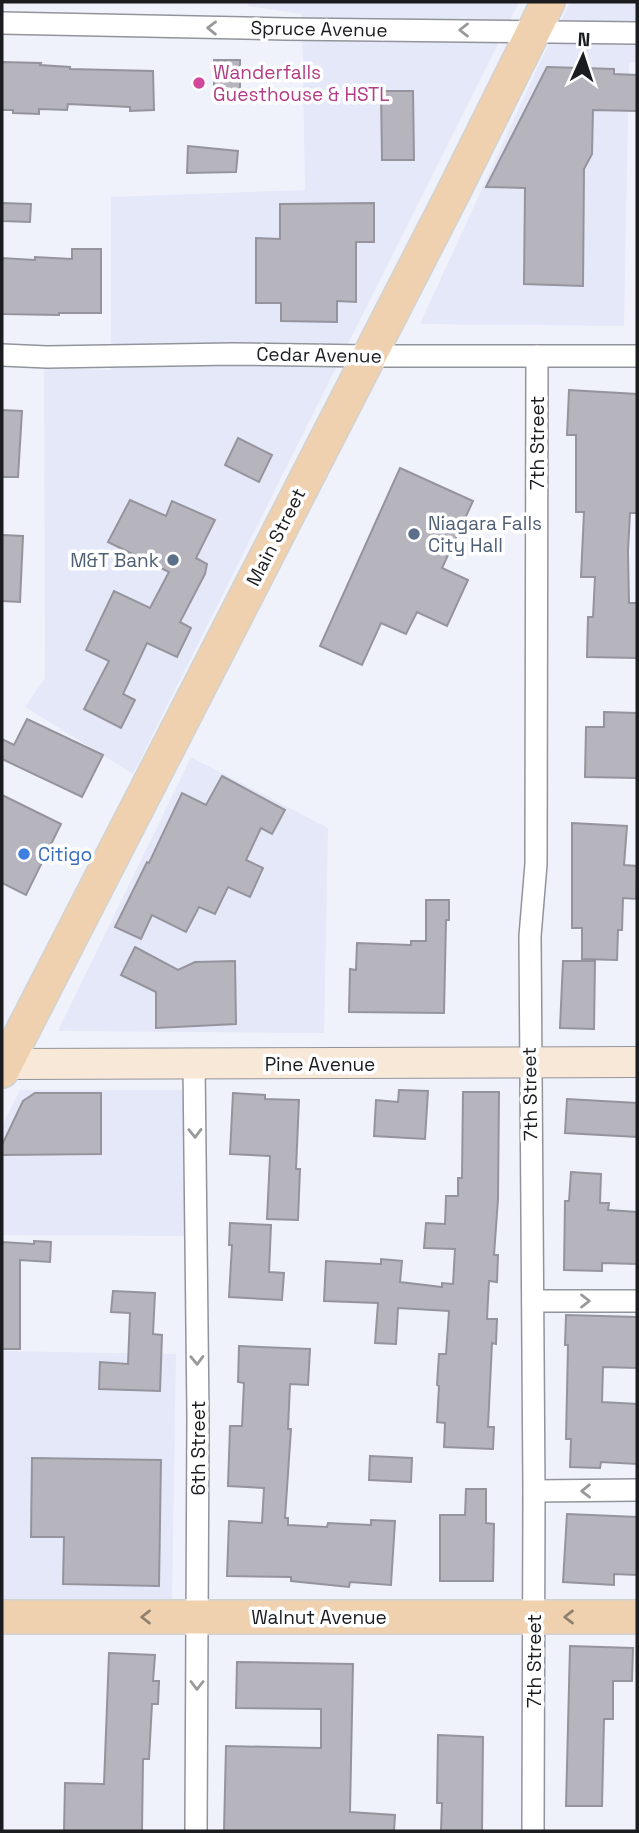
<svg xmlns="http://www.w3.org/2000/svg" width="639" height="1833" viewBox="0 0 639 1833" font-family="'Space Grotesk',sans-serif">
	<rect width="100%" height="100%" fill="#f0f2fb"/>
	<g fill="#e4e8f8">
		<path d="M248 2H519L133 774 25 707 45 678 44 368 111 370V197L305 190 302 14 248 6Z"/>
		<path d="M570 2H637V62L629 63 624 326 420 324 542 58Z"/>
		<path d="M191 757 328 828 324 1033 58 1031Z"/>
		<path d="M20 1090H189L190 1236 2 1235V1126Z"/>
		<path d="M2 1351 176 1354 172 1600 2 1599Z"/>
	</g>
	<g fill="#b6b5be" stroke="#95949d" stroke-width="2">
		<rect x="214" y="60" width="26" height="38"/>
		<path d="M2 62 41 63 40 65 70 67V69L153 71 154 110 130 111V107L68 104 67 110 39 109V114L13 113V110H2Z"/>
		<path d="M547 67 614 69V74L637 75V111L593 110 592 154 584 169 583 286 524 284 525 188 486 187Z"/>
		<path d="M381 91H413L414 160H382Z"/>
		<path d="M188 146 238 151 236 172 187 173Z"/>
		<path d="M2 203 31 204 30 222 2 221Z"/>
		<path d="M374 203V242H356V302L337 301V322L281 321V303H256V238L280 239V204Z"/>
		<path d="M72 249H101V313H59V315L2 314V258L35 260V257L72 259Z"/>
		<path d="M569 390 637 394V513H630L628 551 629 603H637V658L587 657 588 617H593L595 577H581L584 512H576V435H567Z"/>
		<path d="M2 410 22 411 18 477H2Z"/>
		<path d="M238 438 272 455 259 482 225 465Z"/>
		<path d="M400 468 473 501 442 568 468 580 447 626 417 612 406 634 381 623 362 665 320 646Z"/>
		<path d="M130 500 166 516 172 501 215 520 196 558 207 564 205 574 180 622 191 628 177 657 147 643 123 694 135 700 121 728 84 709 109 661 86 650 114 591 150 608 169 572 108 542Z"/>
		<path d="M2 535 23 536 20 602 2 601Z"/>
		<path d="M604 712 637 713V778L585 777 586 727H604Z"/>
		<path d="M27 719 103 755 82 797 2 759V739L14 745Z"/>
		<path d="M222 776 285 810 272 834 261 828 246 860 263 868 250 897 228 887 215 914 199 907 186 932 152 915 141 939 115 927 147 862 149 863 182 793 206 805Z"/>
		<path d="M2 795 61 824 26 895 2 883Z"/>
		<path d="M572 823 627 826 624 865 637 866 636 899 623 898 622 930H618L617 960 582 959V928H572Z"/>
		<path d="M426 900H449V920H446L444 1013 349 1012 350 969 356 970 357 943 411 945V941H426Z"/>
		<path d="M135 947 178 970 195 962 235 961 236 1024 156 1028V992L121 975Z"/>
		<path d="M563 961H595L594 1029 560 1028Z"/>
		<path d="M399 1090 428 1091 425 1139 374 1136 376 1100 398 1102Z"/>
		<path d="M463 1092H499L498 1199 494 1255H498L497 1282 489 1281 487 1319H497L496 1344 492 1343 488 1427H494L493 1449 444 1447 445 1423 437 1422 439 1386 437 1385 439 1354H446L449 1311 398 1308 396 1344 375 1343 378 1303 324 1301 326 1261 381 1264V1259L402 1261 400 1282 442 1287V1283L453 1284 455 1249 424 1248 426 1223 445 1224 446 1196H458V1178H462Z"/>
		<path d="M35 1093H101V1154L2 1155V1145L23 1101Z"/>
		<path d="M233 1093 265 1095V1099L299 1100 296 1169H300L298 1220 267 1219 270 1156 230 1154Z"/>
		<path d="M567 1099 637 1103V1137L565 1133Z"/>
		<path d="M571 1172 601 1174 600 1203H609L608 1210 637 1212V1264L602 1263V1271L564 1270 565 1201H569Z"/>
		<path d="M230 1223 271 1225 269 1272 284 1273 282 1300 229 1297 232 1245H229Z"/>
		<path d="M34 1241 51 1242 50 1262 20 1260V1349H2V1242L34 1244Z"/>
		<path d="M113 1291 155 1293 153 1334 162 1335 160 1391 99 1389 100 1362 128 1364 130 1313 111 1312Z"/>
		<path d="M566 1315 637 1317V1368L603 1367 602 1402 637 1404V1464L601 1462 600 1468 570 1467 571 1439H566L568 1345H565Z"/>
		<path d="M239 1346 310 1349 308 1385 290 1384 288 1429H291L285 1518H288V1525L327 1527 328 1523 371 1525V1520L395 1521 391 1585 350 1582 349 1587 291 1581V1577L227 1576 229 1521 262 1523 264 1488 228 1486 230 1426H242L244 1383 238 1382Z"/>
		<path d="M370 1456 412 1458 411 1482 369 1480Z"/>
		<path d="M32 1458 161 1460 159 1586 63 1584 64 1537H31Z"/>
		<path d="M466 1489H486V1523L494 1524 493 1581H440V1515H465Z"/>
		<path d="M567 1514 637 1517V1575L614 1574V1585L563 1582Z"/>
		<path d="M570 1646 633 1648 632 1681H613V1719H604L602 1806H566Z"/>
		<path d="M109 1653 155 1655 153 1681H159L158 1704H152L149 1759H143L142 1831H64L65 1783 104 1784Z"/>
		<path d="M237 1662 353 1664 350 1812 395 1815 394 1831H224L226 1746 321 1748V1709L236 1708Z"/>
		<path d="M438 1735 483 1737 482 1831H441L442 1803H437Z"/>
	</g>
	<g fill="none" stroke-linecap="round" stroke-linejoin="round">
		<defs>
			<g id="street">
				<path d="M2 23 286 29 637 33"/>
				<path d="M2 355 47 357 232 354 367 356H637"/>
				<path d="M194 1065 198 1416 196 1831"/>
				<path d="M533 1301H637"/>
				<path d="M534 1491 637 1490"/>
				<path d="M533 1831 534 1491 530 936 536 864 537 356"/>
			</g>
			<path id="secondary" d="M5 1064 637 1062"/>
			<g id="primary">
				<path d="M2 1071 453 193 548 2"/>
				<path d="M2 1617H637"/>
			</g>
		</defs>
		<use href="#street" stroke="#92949c" stroke-width="24"/>
		<use href="#secondary" stroke="#92949c" stroke-width="32"/>
		<use href="#primary" stroke="#d1d2d2" stroke-width="36"/>
		<use href="#street" stroke="#fff" stroke-width="21"/>
		<use href="#secondary" stroke="#f8e8d7" stroke-width="30"/>
		<use href="#primary" stroke="#f0d1af" stroke-width="33"/>
	</g>
	<defs><path id="oneway-chevron" d="M-2-3.5L2.5 0L-2 3.5" fill="none" stroke-width="1.6" stroke-linecap="round" stroke-linejoin="round" transform="scale(1.75)"/></defs>
	<g stroke="#98999a">
		<use href="#oneway-chevron" transform="translate(212 28) rotate(-179)"/>
		<use href="#oneway-chevron" transform="translate(464 30) rotate(-180)"/>
		<use href="#oneway-chevron" transform="translate(195 1133) rotate(89)"/>
		<use href="#oneway-chevron" transform="translate(585 1301)"/>
		<use href="#oneway-chevron" transform="translate(197 1360) rotate(89)"/>
		<use href="#oneway-chevron" transform="translate(586 1491) rotate(179)"/>
		<use href="#oneway-chevron" transform="translate(197 1685) rotate(90)"/>
	</g>
	<g stroke="#90806e">
		<use href="#oneway-chevron" transform="translate(146 1617) rotate(-180)"/>
		<use href="#oneway-chevron" transform="translate(569 1617) rotate(-180)"/>
	</g>
	<circle fill="#d1479c" stroke="#fff" stroke-width="2.5" cx="199" cy="83" r="7"/>
	<g fill="#5c6f8a" stroke="#fff" stroke-width="2.5">
		<circle cx="414" cy="534" r="7"/>
		<circle cx="173" cy="560" r="7"/>
	</g>
	<circle fill="#3f7fe0" stroke="#fff" stroke-width="2.5" cx="24" cy="854" r="7"/>
	<g text-anchor="middle" dominant-baseline="central" stroke-width="7" stroke-linejoin="round" paint-order="stroke">
		<g font-size="19" fill="#1b1c1f" stroke="#fff">
			<text transform="translate(319 29) rotate(1)">Spruce Avenue</text>
			<text transform="translate(319 355) rotate(1)">Cedar Avenue</text>
			<text transform="translate(537 443) rotate(-90)">7th Street</text>
			<text transform="translate(276 537) rotate(-63)">Main Street</text>
			<text x="320" y="1064">Pine Avenue</text>
			<text transform="translate(530 1094) rotate(-91)">7th Street</text>
			<text transform="translate(198 1448) rotate(-90)">6th Street</text>
			<text x="319" y="1617">Walnut Avenue</text>
			<text transform="translate(534 1661) rotate(-90)">7th Street</text>
		</g>
		<g font-size="19" fill="#b23c85" stroke="#fff" text-anchor="start">
			<text x="213" y="72">Wanderfalls<tspan x="213" dy="22">Guesthouse &amp; HSTL</tspan></text>
		</g>
		<g font-size="19" fill="#4e5e75" stroke="#fff" text-anchor="start">
			<text x="428" y="523">Niagara Falls<tspan x="428" dy="22">City Hall</tspan></text>
			<text x="159" y="560" text-anchor="end">M&amp;T Bank</text>
		</g>
		<g font-size="19" fill="#366cbe" stroke="#fff" text-anchor="start">
			<text x="38" y="854">Citigo</text>
		</g>
	</g>
	<rect width="639" height="1833" fill="none" stroke="#1b1c1f" stroke-width="7"/>
	<g transform="translate(583 56) rotate(3)" stroke="#ffffff" stroke-width="5" paint-order="stroke">
	<path d="M0-5L12 26L0 18L-12 26Z" fill="#1b1c1f"/>
	<text y="-10" font-size="19" font-weight="bold" text-anchor="middle" fill="#1b1c1f">N</text>
	</g>
</svg>
